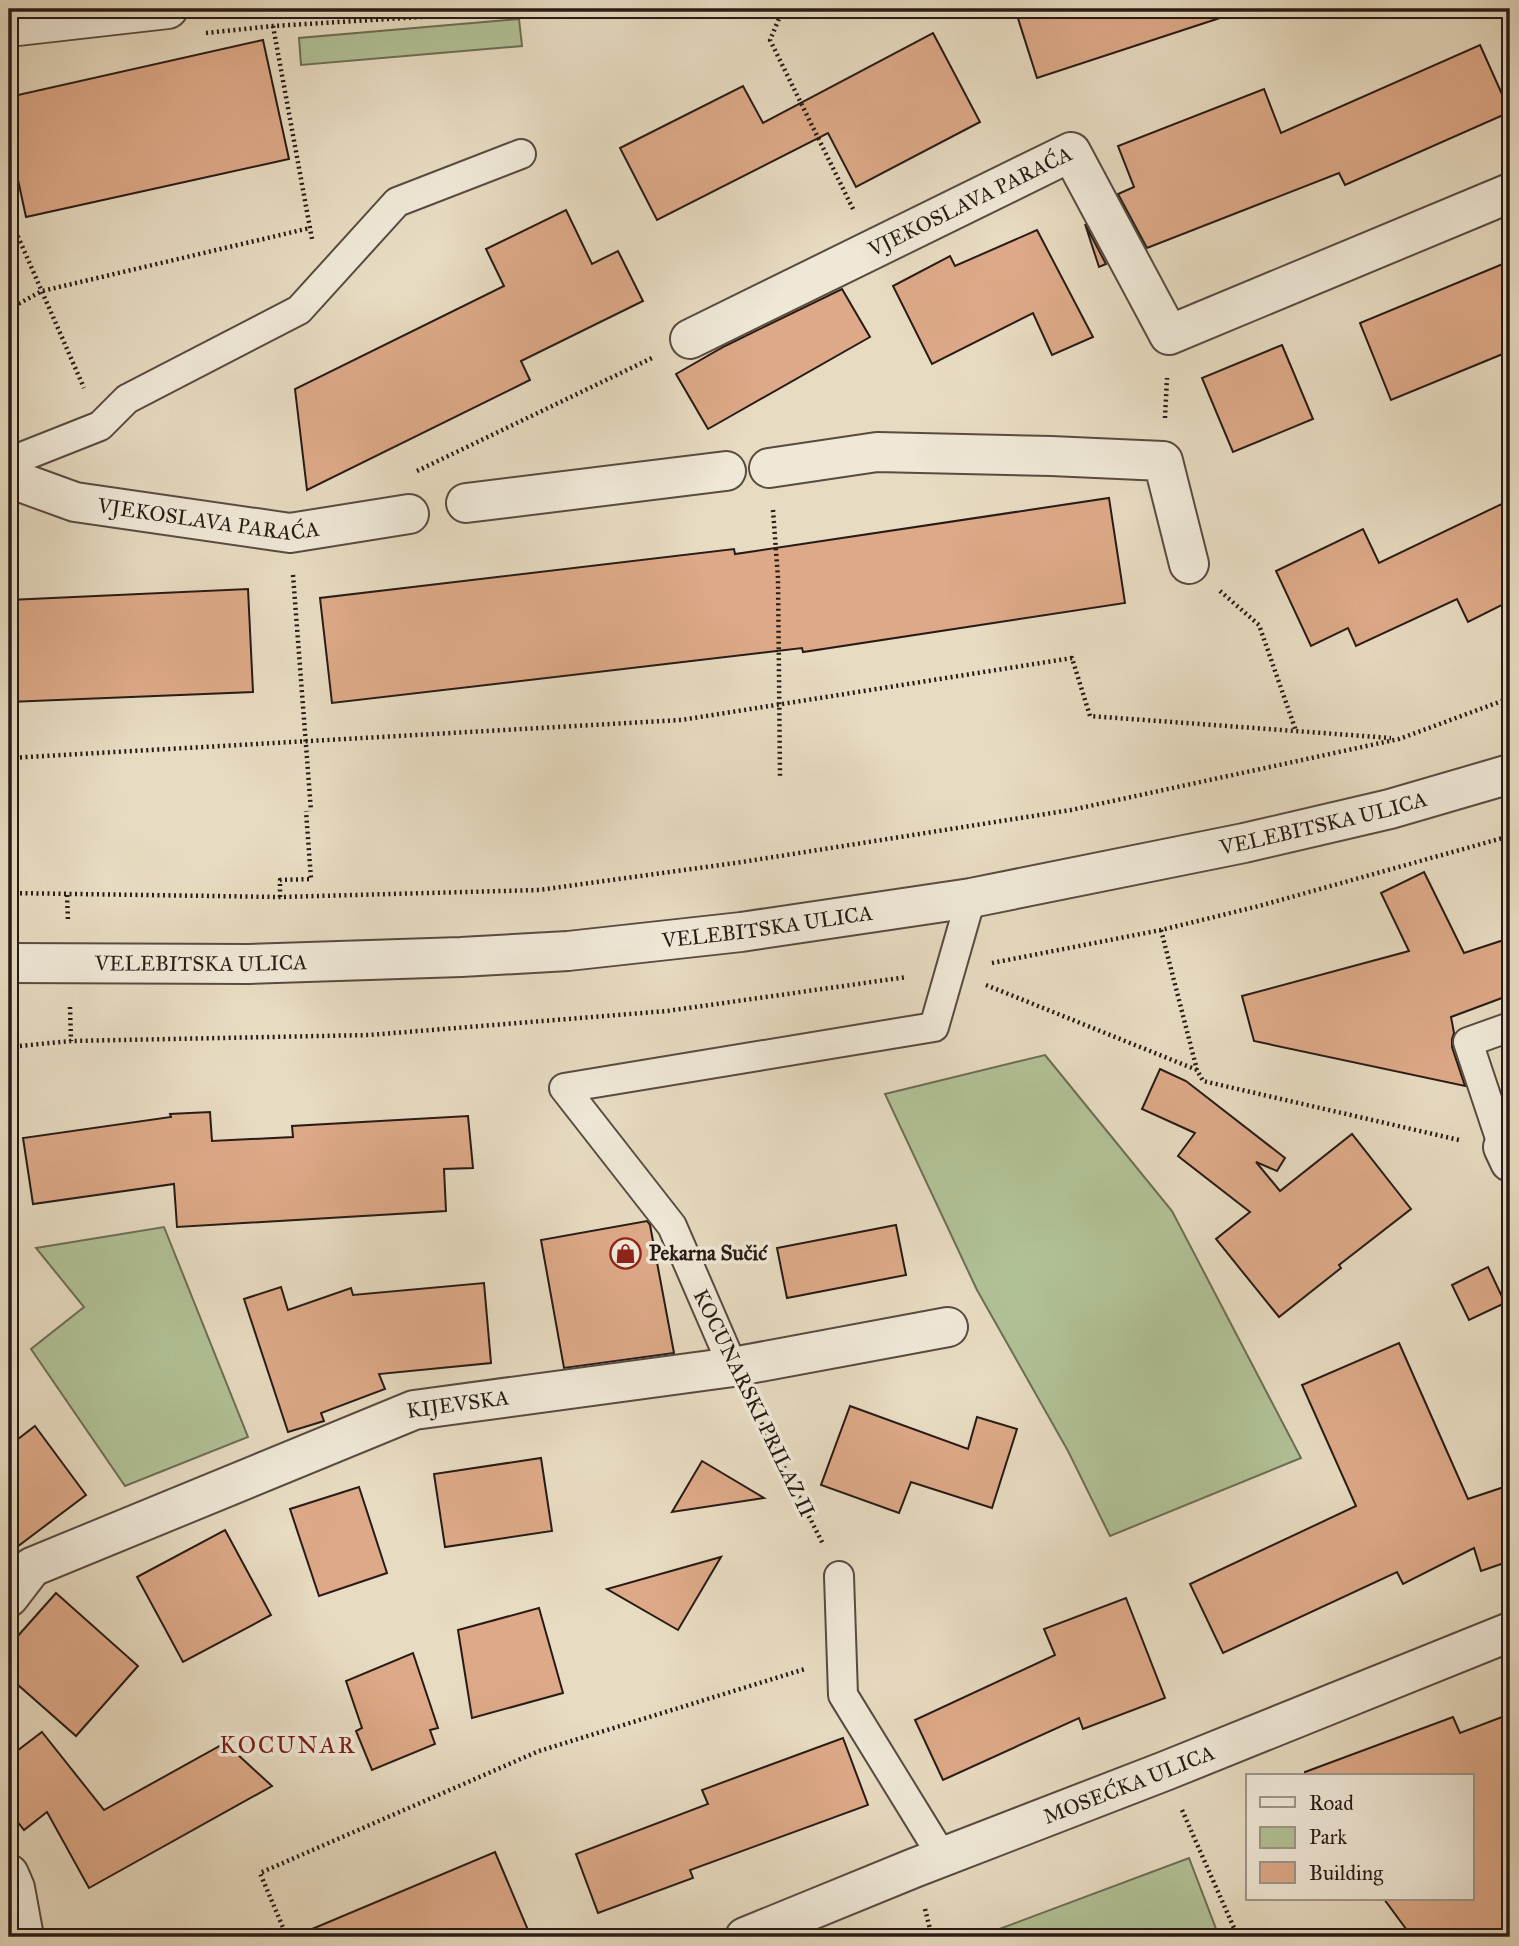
<svg xmlns="http://www.w3.org/2000/svg" width="1519" height="1946" viewBox="0 0 1519 1946" font-family="'IM FELL Great Primer',serif">
	<rect width="100%" height="100%" fill="#e7dbc1"/>
	<filter id="stains"><feTurbulence type="fractalNoise" baseFrequency=".00286" numOctaves="4"/><feColorMatrix values="0 0 0 0 .2 0 0 0 0 .09 0 0 0 0 .02 0 0 0 .5 -.17"/></filter>
	<radialGradient id="worn" r=".72"><stop offset=".6" stop-color="#630" stop-opacity="0"/><stop offset="1" stop-color="#630" stop-opacity=".3"/></radialGradient>
	<g fill="#b1c196" stroke="#6c6e56" stroke-width="2">
		<path d="M519 19 522 46 301 65 299 38Z"/>
		<path d="M1045 1055 1172 1211 1301 1458 1110 1536 1068 1451 977 1290 885 1094Z"/>
		<path d="M164 1227 248 1437 125 1486 31 1349 84 1307 36 1248Z"/>
		<path d="M1189 1858 1218 1934 1211 1937H978Z"/>
	</g>
	<g fill="#dda988" stroke="#281b16" stroke-width="2">
		<path d="M1015 9H1225L1226 16 1037 78Z"/>
		<path d="M933 33 980 122 856 187 828 133 657 220 620 148 743 86 763 123Z"/>
		<path d="M263 40 289 159 26 217 9 138V97Z"/>
		<path d="M1480 45 1510 112 1345 185 1339 173 1147 248 1118 194 1134 187 1118 146 1264 89 1281 133Z"/>
		<path d="M566 210 592 264 618 251 643 301 521 361 530 380 307 490 295 389 504 286 486 249Z"/>
		<path d="M1085 224 1106 264 1099 267Z"/>
		<path d="M1037 230 1093 337 1052 355 1033 313 932 364 893 286 950 256 955 266Z"/>
		<path d="M1510 261V351L1391 400 1360 323Z"/>
		<path d="M842 289 870 337 708 429 676 374 725 346Z"/>
		<path d="M1282 345 1313 419 1233 452 1202 378Z"/>
		<path d="M1109 498 1125 603 803 652 802 648 332 703 320 598 734 549 735 554Z"/>
		<path d="M1510 500V601L1468 622 1457 599 1356 646 1348 628 1311 646 1276 571 1363 529 1379 563Z"/>
		<path d="M248 589 253 692 9 702V600Z"/>
		<path d="M1424 872 1464 953 1510 938V995L1451 1017 1454 1033 1452 1039V1047L1465 1086 1254 1041 1242 996 1409 951 1381 893Z"/>
		<path d="M1160 1069 1186 1081 1285 1158 1277 1171 1256 1162 1280 1191 1352 1134 1411 1209 1339 1265 1341 1268 1279 1317 1216 1239 1250 1212 1178 1156 1195 1133 1142 1109Z"/>
		<path d="M210 1112 212 1141 293 1137 292 1126 468 1116 473 1168 444 1169 446 1211 177 1227 174 1184 33 1204 23 1138 171 1117 170 1114Z"/>
		<path d="M647 1221 650 1225 674 1353 564 1368 541 1240Z"/>
		<path d="M896 1225 906 1275 787 1298 777 1248Z"/>
		<path d="M1488 1267 1505 1303 1469 1320 1452 1285Z"/>
		<path d="M484 1283 491 1363 379 1374 385 1389 321 1413 324 1421 288 1432 244 1299 281 1287 288 1310 351 1288 353 1295Z"/>
		<path d="M1399 1343 1468 1499 1510 1485V1561L1481 1571 1474 1548 1403 1584 1397 1572 1223 1653 1190 1584 1356 1506 1302 1385Z"/>
		<path d="M850 1406 968 1449 977 1417 1017 1429 992 1508 911 1482 899 1513 821 1485Z"/>
		<path d="M35 1426 86 1495 9 1553V1446Z"/>
		<path d="M541 1458 552 1531 445 1547 434 1474Z"/>
		<path d="M702 1461 764 1498 672 1512Z"/>
		<path d="M359 1487 387 1573 319 1596 290 1509Z"/>
		<path d="M225 1530 271 1615 183 1662 137 1577Z"/>
		<path d="M721 1557 678 1630 607 1589Z"/>
		<path d="M56 1593 138 1666 76 1736 9 1677V1646Z"/>
		<path d="M1126 1598 1165 1698 1083 1729 1079 1718 943 1780 915 1720 1055 1655 1044 1629Z"/>
		<path d="M539 1608 563 1693 472 1718 458 1630Z"/>
		<path d="M413 1653 438 1728 430 1730 435 1744 372 1770 356 1731 362 1728 346 1681Z"/>
		<path d="M1510 1714V1937H1412L1384 1899H1472V1776H1305V1772L1453 1717 1460 1733Z"/>
		<path d="M42 1732 104 1810 225 1743 272 1786 89 1888 47 1812 24 1830 9 1811V1757Z"/>
		<path d="M843 1738 868 1805 690 1870 693 1878 598 1913 576 1854 708 1804 702 1790Z"/>
		<path d="M495 1852 531 1937H293Z"/>
	</g>
	<g fill="none" stroke-linecap="round" stroke-linejoin="round">
		<defs>
			<g id="service">
				<path d="M9 462 100 426 127 399 299 310 397 202 521 154"/>
				<path d="M1510 1027 1468 1042 1503 1147 1510 1144"/>
				<path d="M733 1367 672 1226 564 1088 934 1027 971 898"/>
				<path d="M839 1576 843 1695 942 1856"/>
			</g>
			<g id="pedestrian">
				<path d="M769 468 877 452 1051 456 1163 461 1189 564"/>
				<path id="s1" d="M9 478 75 502 290 533 409 514"/>
				<path d="M466 503 726 471"/>
			</g>
			<g id="minor">
				<path d="M9 27 168 9"/>
				<path id="s2" d="M690 339 1071 152 1169 335 1510 193"/>
				<path d="M1503 1147 1510 1162"/>
				<path id="s3" d="M9 1597 32 1567 414 1410 733 1367 948 1327"/>
				<path d="M9 1874 15 1888 24 1937"/>
				<path id="s4" d="M745 1937 914 1868 1165 1771 1510 1632"/>
			</g>
			<g id="tertiary">
				<path id="s5" d="M9 963 249 964 461 957 568 951 741 932 971 898 1244 843 1390 809 1510 774"/>
			</g>
		</defs>
		<use href="#service" stroke="#584b41" stroke-width="32"/>
		<use href="#pedestrian" stroke="#584b41" stroke-width="42"/>
		<use href="#minor" stroke="#584b41" stroke-width="42"/>
		<use href="#tertiary" stroke="#584b41" stroke-width="42"/>
		<g stroke="#281b16" stroke-width="4.5" stroke-dasharray="2 3.5" stroke-linecap="butt">
			<path d="M783 9 770 40 854 211"/>
			<path d="M273 26 312 239"/>
			<path d="M206 33 273 26 554 9"/>
			<path d="M9 216 84 388"/>
			<path d="M9 309 42 291 310 228"/>
			<path d="M1165 418 1167 378"/>
			<path d="M417 471 652 358"/>
			<path d="M773 510 778 578 780 778"/>
			<path d="M293 575 311 811"/>
			<path d="M1220 591 1259 625 1296 731"/>
			<path d="M9 758 681 720 1072 658 1090 716 1391 738"/>
			<path d="M9 893 280 897 539 890 742 862 1071 810 1399 739 1510 698"/>
			<path d="M67 895 68 921"/>
			<path d="M280 897V880L311 879 306 811"/>
			<path d="M1161 930 1197 1070"/>
			<path d="M992 963 1161 930 1259 906 1510 836"/>
			<path d="M986 985 1197 1070 1203 1081 1459 1140"/>
			<path d="M70 1007 71 1041"/>
			<path d="M9 1047 71 1041 369 1035 667 1011 907 977"/>
			<path d="M754 1408 823 1544"/>
			<path d="M1182 1810 1238 1937"/>
			<path d="M925 1909 932 1937"/>
			<path d="M287 1937 260 1873 539 1751 805 1669"/>
		</g>
		<use href="#service" stroke="#efe8d7" stroke-width="28"/>
		<use href="#pedestrian" stroke="#efe8d7" stroke-width="38"/>
		<use href="#minor" stroke="#efe8d7" stroke-width="38"/>
		<use href="#tertiary" stroke="#efe8d7" stroke-width="38"/>
	</g>
	<defs>
		<symbol id="shop-ring" viewBox="-11 -11 22 22"><circle r="9.5" fill="#efe8d7" stroke="#8f2418" stroke-width="1.5"/><path d="M-5-2.5h2.3a2.7 3.5 0 0 1 5.4 0H5L5.5 6h-11ZM-1.5-2.5h3a1.5 2.3 0 0 0-3 0Z" fill="#8f2418"/></symbol>
	</defs>
	<g fill-rule="evenodd">
		<use href="#shop-ring" x="608" y="1236" width="35" height="35"/>
	</g>
	<g text-anchor="middle" dominant-baseline="central" stroke-width="7" stroke-linejoin="round" paint-order="stroke">
		<g font-size="21" fill="#281b16" stroke="#efe8d7">
			<text stroke="none"><textPath href="#s2" startOffset="312">VJEKOSLAVA PARAĆA</textPath></text>
			<text stroke="none"><textPath href="#s1" startOffset="205">VJEKOSLAVA PARAĆA</textPath></text>
			<text stroke="none"><textPath href="#s5" startOffset="1326">VELEBITSKA ULICA</textPath></text>
			<text stroke="none"><textPath href="#s5" startOffset="760">VELEBITSKA ULICA</textPath></text>
			<text stroke="none"><textPath href="#s5" startOffset="192">VELEBITSKA ULICA</textPath></text>
			<text transform="translate(754 1403) rotate(64)">KOCUNARSKI PRILAZ II</text>
			<text stroke="none"><textPath href="#s3" startOffset="495">KIJEVSKA</textPath></text>
			<text stroke="none"><textPath href="#s4" startOffset="413">MOSEĆKA ULICA</textPath></text>
		</g>
		<g font-size="21" font-weight="bold" fill="#281b16" stroke="#efe8d7" text-anchor="start">
			<text x="649" y="1253">Pekarna Sučić</text>
		</g>
		<g font-size="24" letter-spacing="2" fill="#7a1f14" stroke="#efe8d7">
			<text x="288" y="1745">KOCUNAR</text>
		</g>
	</g>
	<rect width="1519" height="1946" fill="none" stroke="#e7dbc1" stroke-width="35"/>
	<rect x="10" y="10" width="1498" height="1925" fill="none" stroke="#281b16" stroke-width="3.5"/>
	<rect x="18" y="18" width="1484" height="1911" fill="none" stroke="#281b16" stroke-width="2"/>
	<rect x="1246" y="1774" width="228" height="126" fill="#efe8d7" stroke="#9f968a" stroke-width="2"/>
	<rect x="1260" y="1797" width="35" height="10" fill="#efe8d7" stroke="#9f968a" stroke-width="2"/>
	<text x="1309" y="1810" font-size="21" fill="#281b16">Road</text>
	<rect x="1260" y="1827" width="35" height="21" fill="#b1c196" stroke="#9f968a" stroke-width="2"/>
	<text x="1309" y="1844" font-size="21" fill="#281b16">Park</text>
	<rect x="1260" y="1862" width="35" height="21" fill="#dda988" stroke="#9f968a" stroke-width="2"/>
	<text x="1309" y="1880" font-size="21" fill="#281b16">Building</text>
	<rect width="100%" height="100%" filter="url(#stains)"/>
	<rect width="100%" height="100%" fill="url(#worn)"/>
</svg>
